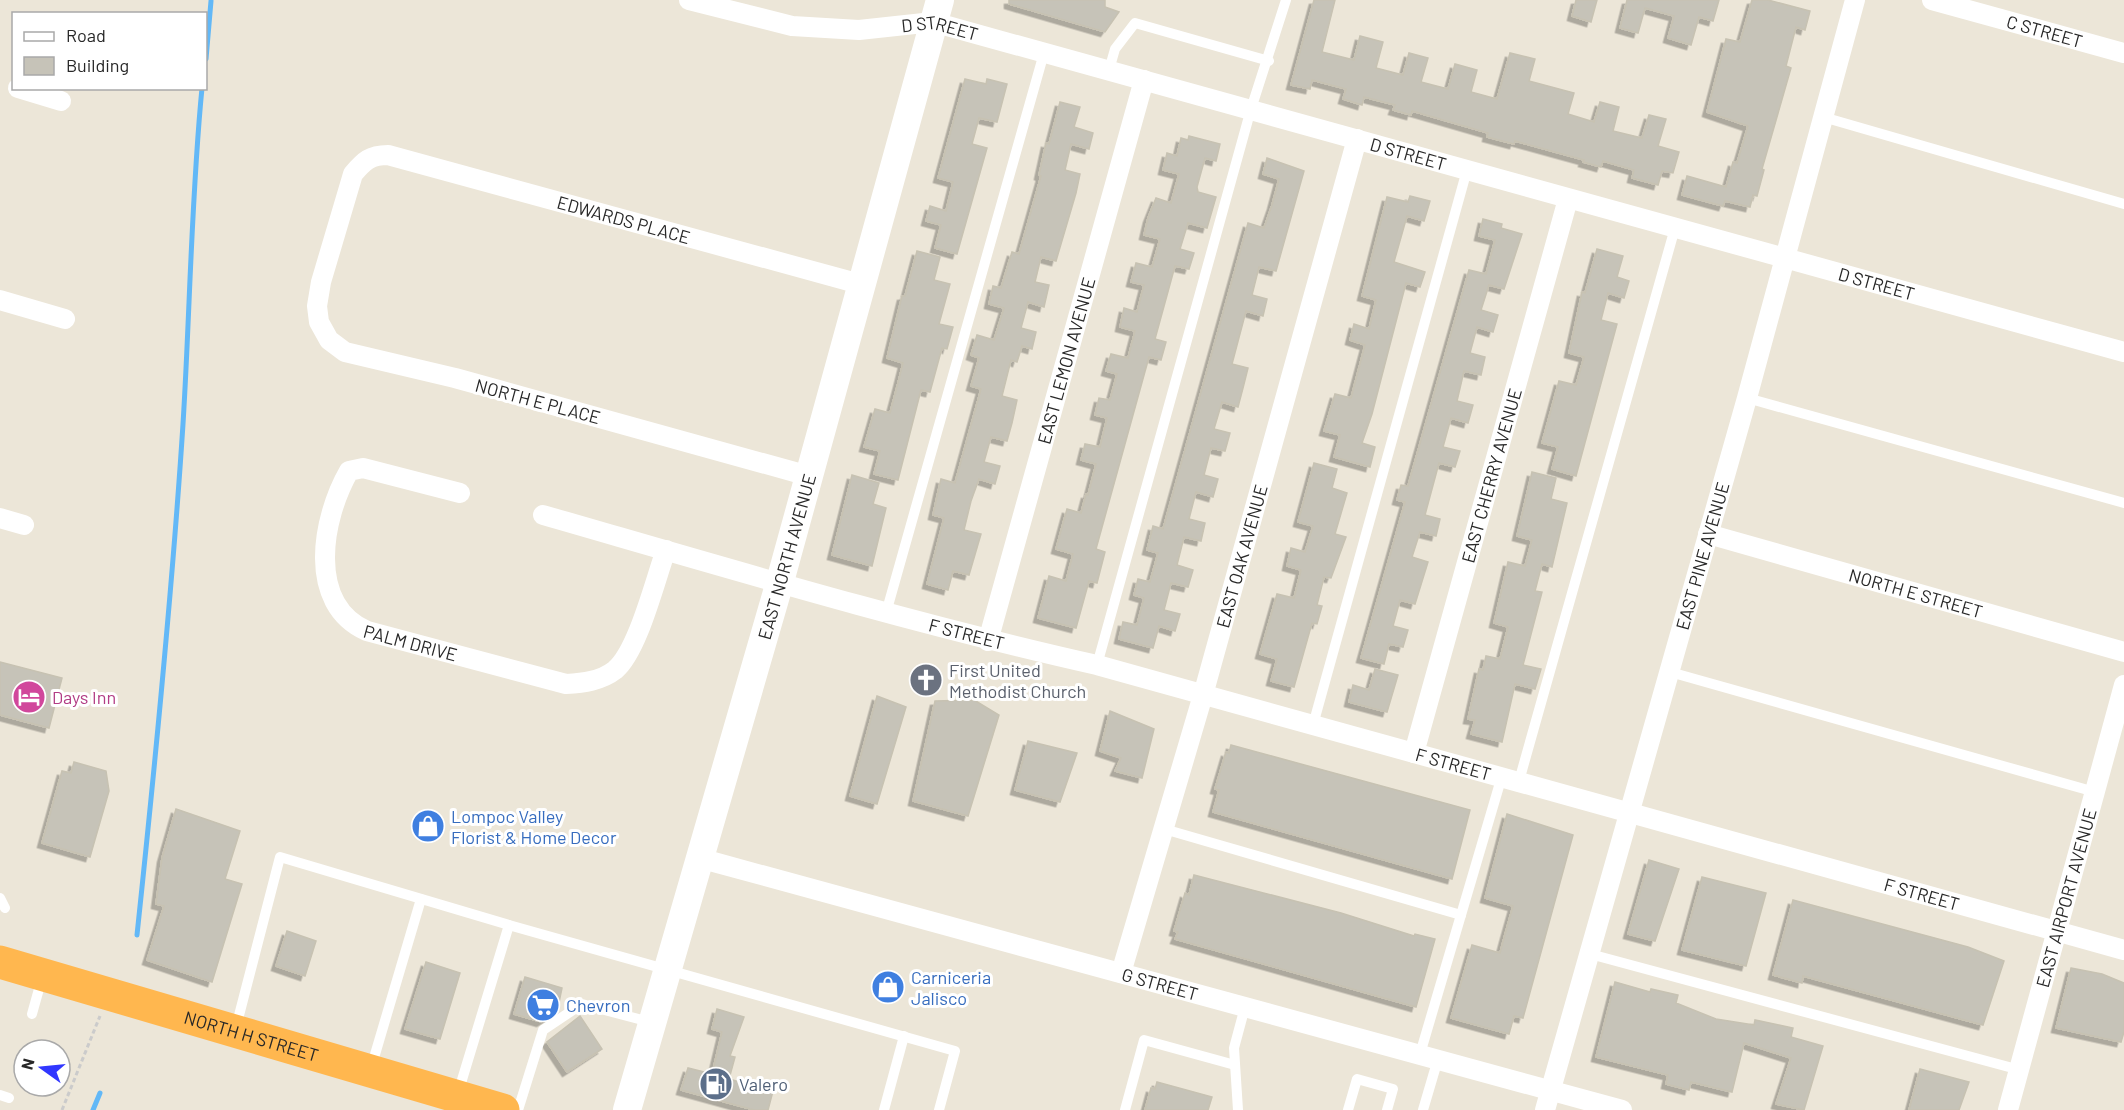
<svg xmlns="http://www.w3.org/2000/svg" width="2124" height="1110" viewBox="0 0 2124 1110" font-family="Barlow,sans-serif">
	<defs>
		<filter id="shadow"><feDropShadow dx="-4.5" dy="4.5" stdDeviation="0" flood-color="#0004"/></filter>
	</defs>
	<rect width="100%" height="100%" fill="#ece6d8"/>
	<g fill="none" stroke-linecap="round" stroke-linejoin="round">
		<g stroke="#62b8f7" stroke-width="5">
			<path d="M206 59 211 1"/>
			<path d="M137 935C155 765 172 594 183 424 190 312 191 200 202 88"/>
			<path d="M93 1110 100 1093"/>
		</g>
	</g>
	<g fill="#c6c3b8" stroke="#c7c2b2" stroke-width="1.5" filter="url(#shadow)">
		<path d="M1009 0H1105V7L1119 12 1105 32 1009 4Z"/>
		<path d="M1314 0H1335L1322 52 1354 60 1360 36 1383 42 1376 68 1403 75 1409 53 1428 58 1421 82 1448 89 1455 64 1477 70 1471 92 1497 99 1510 53 1535 59 1529 81 1574 93 1568 114 1594 122 1600 102 1619 107 1613 131 1642 138 1649 115 1666 119 1658 146 1679 152 1673 173 1662 171 1658 185 1632 178 1634 170 1603 161 1601 167 1583 162 1584 160 1515 141 1514 144 1487 137 1488 133 1412 111 1411 115 1393 110 1395 105 1364 97 1362 105 1343 99 1346 89 1312 80 1310 89 1291 85Z"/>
		<path d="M1576 0H1597L1591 22 1572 16Z"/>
		<path d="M1627 0H1719L1713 21 1699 17 1691 45 1668 38 1674 16 1645 8 1638 33 1620 28Z"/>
		<path d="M1752 0H1768L1810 11 1805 30 1796 27 1786 66 1791 68 1762 169 1764 170 1757 196 1753 195 1750 207 1725 201 1723 206 1682 195 1687 176 1726 187 1733 162 1737 163 1748 126 1707 112 1726 39 1740 42Z"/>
		<path d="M965 79 986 84 987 79 1007 84 997 122 979 118 972 144 987 148 957 254 935 248 941 225 926 221 930 206 946 211 953 182 938 178Z"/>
		<path d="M1060 102 1080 107 1074 127 1093 133 1089 149 1071 144 1065 170 1080 174 1076 193 1056 261 1041 257 1035 282 1049 285 1044 307 1028 302 1021 328 1036 332 1032 349 1022 346 1017 362 1011 360 1002 396 1017 400 1012 423 1007 441 991 437 984 462 1000 466 995 484 979 479 971 501 964 530 981 534 969 575 953 571 948 590 927 584 944 518 933 515 938 492 941 479 955 483 981 389 971 386 979 358 971 355 977 335 994 340 1004 308 989 304 993 286 1001 288 1012 252 1019 254 1041 176 1039 175 1046 143 1049 144Z"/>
		<path d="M1189 136 1220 144 1216 161 1205 158 1197 187 1198 192 1216 197 1207 228 1188 223 1180 249 1194 253 1189 269 1175 266 1155 339 1166 342 1161 360 1149 357 1096 549 1105 552 1097 583 1089 581 1076 628 1038 618 1049 576 1066 581 1073 554 1056 549 1067 509 1081 513 1086 494 1088 495 1096 464 1081 460 1085 444 1100 447 1107 418 1095 415 1099 398 1110 400 1117 374 1106 371 1111 354 1128 358 1135 331 1120 327 1124 308 1137 312 1144 285 1131 282 1136 263 1152 267 1160 239 1144 235 1148 218 1156 198 1171 203 1179 174 1163 170 1167 153 1177 156 1181 138 1188 140Z"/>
		<path d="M1267 158 1304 171 1276 271 1259 267 1252 295 1267 299 1263 316 1246 311 1232 364 1248 368 1243 388 1238 407 1222 402 1214 429 1230 433 1225 451 1211 448 1204 475 1218 479 1213 497 1196 492 1189 519 1205 523 1201 541 1184 537 1177 565 1193 570 1188 587 1171 583 1164 610 1180 614 1175 631 1159 626 1153 648 1119 639 1123 622 1137 625 1144 598 1134 595 1138 579 1150 582 1158 553 1147 550 1153 526 1163 529 1248 223 1264 228 1272 205 1279 179 1263 174Z"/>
		<path d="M1410 196 1430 201 1424 221 1407 216 1394 262 1425 272 1420 287 1406 283 1372 414 1362 443 1375 447 1370 467 1334 457 1340 435 1324 431 1335 394 1351 398 1365 345 1350 340 1354 324 1369 329 1376 300 1362 296 1387 197 1408 202Z"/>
		<path d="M1483 219 1502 224 1501 228 1522 234 1504 289 1489 285 1481 310 1498 315 1493 332 1477 327 1470 353 1485 357 1481 375 1464 371 1457 401 1473 405 1468 423 1451 418 1443 447 1460 451 1455 467 1439 463 1425 515 1440 519 1436 536 1420 532 1412 557 1428 562 1415 604 1400 600 1393 626 1408 630 1403 647 1389 644 1384 664 1361 658 1405 502 1397 500 1401 485 1408 486 1469 270 1486 274 1495 240 1479 236Z"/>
		<path d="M1597 249 1623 256 1617 277 1629 281 1624 298 1608 293 1601 320 1617 324 1576 476 1552 469 1558 447 1542 443 1559 381 1576 385 1584 357 1569 353 1582 292 1585 293Z"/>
		<path d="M917 251 940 257 934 280 950 284 939 324 953 327 947 349 942 348 930 392 921 390 898 480 874 474 880 451 864 447 875 409 890 413 898 383 903 363 887 358 902 296H905Z"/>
		<path d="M1314 463 1337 469 1332 488 1347 493 1335 534 1346 537 1331 578 1324 577 1317 605 1322 606 1317 624 1312 623 1294 687 1271 681 1277 659 1260 654 1277 594 1294 598 1301 570 1287 566 1291 548 1305 552 1313 526 1298 522Z"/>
		<path d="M1532 472 1556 478 1551 499 1567 503 1552 567 1542 564 1535 591 1542 592 1523 665 1541 669 1535 689 1515 684 1502 742 1471 734 1475 720 1468 719 1479 669 1483 670 1486 656 1500 659 1508 627 1494 623 1508 562 1525 566 1532 540 1517 536Z"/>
		<path d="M852 475 879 483 873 504 886 508 872 566 832 555Z"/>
		<path d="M0 662 62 678 49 728 0 715Z"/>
		<path d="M1375 669 1398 675 1387 712 1349 702 1353 685 1369 690Z"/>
		<path d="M877 696 906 707 877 804 850 796Z"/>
		<path d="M974 700 999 715 968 816 913 801 935 701Z"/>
		<path d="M1110 711 1154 729 1142 778 1115 771 1121 758 1100 751Z"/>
		<path d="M1028 741 1077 753 1060 802 1015 790Z"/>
		<path d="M1231 745 1470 810 1452 879 1213 812 1219 790 1215 789 1226 752 1229 753Z"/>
		<path d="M74 762 106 771 109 791 90 857 42 843 62 771 71 773Z"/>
		<path d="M176 809 240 831 225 879 242 884 212 982 147 960 164 906 156 904 162 858Z"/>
		<path d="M1507 814 1573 835 1523 1018 1514 1016 1509 1034 1451 1018 1472 945 1500 953 1504 938 1513 906 1485 898Z"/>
		<path d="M1649 860 1679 869 1655 941 1628 934Z"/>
		<path d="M1194 875 1341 913 1414 936 1415 934 1435 939 1416 1007 1175 939 1178 932 1174 931 1185 893 1189 895Z"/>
		<path d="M1702 877 1766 893 1746 966 1682 950Z"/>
		<path d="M1793 900 1968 947 2004 961 1983 1025 1803 976 1802 983 1773 975Z"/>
		<path d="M287 931 316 941 305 976 276 966Z"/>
		<path d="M426 962 460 973 440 1039 405 1029Z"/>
		<path d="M2071 968 2102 974 2124 983V1032L2121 1042 2056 1028Z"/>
		<path d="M525 977 562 988 557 1012 541 1022 514 1014Z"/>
		<path d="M1615 982 1650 992 1651 989 1678 995 1676 1003 1716 1019 1754 1025 1755 1020 1793 1028 1791 1037 1823 1046 1804 1110 1776 1104 1791 1058 1744 1043 1732 1092 1691 1082 1689 1090 1666 1084 1668 1075 1596 1057Z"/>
		<path d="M717 1009 744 1017 730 1056 735 1057 729 1079 773 1091 768 1110H754L681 1090 688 1068 712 1074 722 1032 712 1029Z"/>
		<path d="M580 1016 602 1049 567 1072 547 1042Z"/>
		<path d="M1920 1069 1969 1082 1959 1110H1909Z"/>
		<path d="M1157 1082 1212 1097 1208 1110H1145L1151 1088 1155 1089Z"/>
	</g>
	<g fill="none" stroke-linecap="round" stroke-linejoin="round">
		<path stroke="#cbcbcb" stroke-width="3" stroke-dasharray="4.5 3" stroke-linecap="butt" d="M62 1110 100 1016"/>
		<g stroke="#fff" stroke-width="10">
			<path d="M1109 70 1115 49 1135 23 1269 61"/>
			<path d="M1823 117 2124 204"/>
			<path d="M1747 398 2124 503"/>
			<path d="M886 613 1044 53"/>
			<path d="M1097 665 1251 109 1286 0"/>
			<path d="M1670 672 2095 792"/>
			<path d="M1313 725 1467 170"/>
			<path d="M1519 781 1675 228"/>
			<path d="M1164 829 1461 915"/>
			<path d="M0 898 5 908"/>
			<path d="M1590 954 2020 1070"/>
			<path d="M32 1014 42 978"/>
			<path d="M236 1027 280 857 509 925"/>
			<path d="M1420 1054 1502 776"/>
			<path d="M371 1068 421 899"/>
			<path d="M458 1093 509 925 955 1051 939 1110"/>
			<path d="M0 1095 9 1098"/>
			<path d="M518 1110 543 1030 582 1004 650 1022"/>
			<path d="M884 1110 904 1036"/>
			<path d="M1125 1110 1144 1040 1235 1065"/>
			<path d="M1238 1110 1234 1048 1245 1007"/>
			<path d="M1348 1110 1357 1079 1393 1089 1387 1110"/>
			<path d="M1423 1110 1438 1059"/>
		</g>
		<g stroke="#fff" stroke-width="20">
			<path id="s1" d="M689 0 792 26 859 30 933 22 2124 352"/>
			<path id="s2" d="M1932 0 2124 53"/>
			<path d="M18 88 61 101"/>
			<path d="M0 300 65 319"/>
			<path id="s3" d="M809 476 455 378 345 352 329 340 319 322 317 306 321 282 353 174C364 161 370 155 388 155L860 284"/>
			<path id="s4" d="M460 493 363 468 349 471C322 518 306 604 367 631L566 684C583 683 601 681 615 670 638 651 655 580 666 550"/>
			<path id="s5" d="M543 515C727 568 910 623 1097 665L2124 950"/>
			<path d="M0 518 24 525"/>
			<path id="s6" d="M1708 534 2124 652"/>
			<path id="s7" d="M988 641 1144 80"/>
			<path id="s8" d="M1414 753 1568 199"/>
			<path id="s9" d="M699 858 1622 1110"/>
			<path id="s10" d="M1121 973 1203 695 1357 139"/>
			<path id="s11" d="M1545 1110 1747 398 1855 0"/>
			<path id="s12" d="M2008 1110 2124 685"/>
		</g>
		<path stroke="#fff" stroke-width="28" id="s13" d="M627 1110 779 585 940 0"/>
		<path stroke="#ffb74f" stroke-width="33" id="s14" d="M0 962 503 1110"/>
	</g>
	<defs>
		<symbol id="church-disc" viewBox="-11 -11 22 22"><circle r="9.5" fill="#6b7280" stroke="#fff"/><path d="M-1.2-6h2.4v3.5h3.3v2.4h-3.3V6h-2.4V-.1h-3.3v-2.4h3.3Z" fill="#fff"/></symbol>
		<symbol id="hotel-disc" viewBox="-11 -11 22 22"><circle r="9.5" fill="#d1479c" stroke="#fff"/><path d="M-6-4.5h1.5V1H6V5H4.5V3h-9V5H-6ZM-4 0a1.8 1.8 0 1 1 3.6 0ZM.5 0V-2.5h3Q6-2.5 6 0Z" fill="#fff"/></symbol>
		<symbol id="shop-disc" viewBox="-11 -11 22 22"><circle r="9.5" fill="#3f7fe0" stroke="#fff"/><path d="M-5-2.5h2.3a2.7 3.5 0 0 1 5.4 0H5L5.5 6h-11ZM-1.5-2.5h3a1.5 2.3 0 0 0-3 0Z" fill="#fff"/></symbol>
		<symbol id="supermarket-disc" viewBox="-11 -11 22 22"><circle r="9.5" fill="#3f7fe0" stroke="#fff"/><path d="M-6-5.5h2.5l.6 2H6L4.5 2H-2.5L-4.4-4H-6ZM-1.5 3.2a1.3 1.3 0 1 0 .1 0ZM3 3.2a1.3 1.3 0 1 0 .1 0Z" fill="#fff"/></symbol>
		<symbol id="fuel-disc" viewBox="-11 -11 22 22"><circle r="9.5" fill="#5c6f8a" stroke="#fff"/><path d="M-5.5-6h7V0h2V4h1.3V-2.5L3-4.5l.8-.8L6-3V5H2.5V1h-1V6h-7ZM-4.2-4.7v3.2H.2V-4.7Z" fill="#fff"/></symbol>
	</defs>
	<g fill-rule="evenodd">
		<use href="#church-disc" x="907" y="661" width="38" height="38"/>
		<use href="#hotel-disc" x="10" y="678" width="38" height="38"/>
		<use href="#shop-disc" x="409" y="807" width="38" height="38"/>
		<use href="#shop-disc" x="869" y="968" width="38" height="38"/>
		<use href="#supermarket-disc" x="524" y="986" width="38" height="38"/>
		<use href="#fuel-disc" x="697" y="1065" width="38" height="38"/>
	</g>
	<g text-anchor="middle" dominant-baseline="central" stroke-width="6" stroke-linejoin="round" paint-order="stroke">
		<g font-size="18" fill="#282828" stroke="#fff">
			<text stroke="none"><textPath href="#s2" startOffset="117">C STREET</textPath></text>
			<text stroke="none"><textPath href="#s1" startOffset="255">D STREET</textPath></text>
			<text stroke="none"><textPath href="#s1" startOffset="741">D STREET</textPath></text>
			<text stroke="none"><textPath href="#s3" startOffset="960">EDWARDS PLACE</textPath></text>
			<text stroke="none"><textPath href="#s1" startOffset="1227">D STREET</textPath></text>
			<text stroke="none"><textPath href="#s7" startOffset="291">EAST LEMON AVENUE</textPath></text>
			<text transform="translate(538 401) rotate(15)">NORTH E PLACE</text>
			<text stroke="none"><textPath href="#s8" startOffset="288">EAST CHERRY AVENUE</textPath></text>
			<text stroke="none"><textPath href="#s13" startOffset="576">EAST NORTH AVENUE</textPath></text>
			<text stroke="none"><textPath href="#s11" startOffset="576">EAST PINE AVENUE</textPath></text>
			<text stroke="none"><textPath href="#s10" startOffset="434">EAST OAK AVENUE</textPath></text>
			<text stroke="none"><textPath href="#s6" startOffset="216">NORTH E STREET</textPath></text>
			<text stroke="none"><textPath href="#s5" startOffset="440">F STREET</textPath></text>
			<text stroke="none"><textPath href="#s4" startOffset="340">PALM DRIVE</textPath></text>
			<text stroke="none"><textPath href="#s5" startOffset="944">F STREET</textPath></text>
			<text stroke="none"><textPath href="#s5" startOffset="1430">F STREET</textPath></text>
			<text stroke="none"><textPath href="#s12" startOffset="220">EAST AIRPORT AVENUE</textPath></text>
			<text stroke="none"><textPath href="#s9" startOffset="478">G STREET</textPath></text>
			<text stroke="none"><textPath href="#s14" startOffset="262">NORTH H STREET</textPath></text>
		</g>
		<g font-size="18" fill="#5b616d" stroke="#fff" text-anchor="start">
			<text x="949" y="670">First United<tspan x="949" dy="21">Methodist Church</tspan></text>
		</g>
		<g font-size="18" fill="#b23c85" stroke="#fff" text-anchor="start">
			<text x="52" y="697">Days Inn</text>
		</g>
		<g font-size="18" fill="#366cbe" stroke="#fff" text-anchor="start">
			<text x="451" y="816">Lompoc Valley<tspan x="451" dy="21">Florist &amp; Home Decor</tspan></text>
			<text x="911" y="977">Carniceria<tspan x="911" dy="21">Jalisco</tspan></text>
			<text x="566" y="1005">Chevron</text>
		</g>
		<g font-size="18" fill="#4e5e75" stroke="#fff" text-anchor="start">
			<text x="739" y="1084">Valero</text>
		</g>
	</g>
	<rect x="12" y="12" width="195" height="78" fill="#ffffff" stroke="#a9a9a9" stroke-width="1.5"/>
	<rect x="24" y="32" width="30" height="9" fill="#ffffff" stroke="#a9a9a9" stroke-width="1.5"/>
	<text x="66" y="42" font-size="18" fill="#282828">Road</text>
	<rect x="24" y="57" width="30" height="18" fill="#c6c3b8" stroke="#a9a9a9" stroke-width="1.5"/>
	<text x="66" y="72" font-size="18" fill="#282828">Building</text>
	<g transform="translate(42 1068) rotate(285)"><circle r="28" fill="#ffffff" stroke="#a9a9a9" stroke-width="1.5"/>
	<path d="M0-4.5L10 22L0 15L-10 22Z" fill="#3137ff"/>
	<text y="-9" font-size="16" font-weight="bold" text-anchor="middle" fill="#282828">N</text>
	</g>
</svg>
